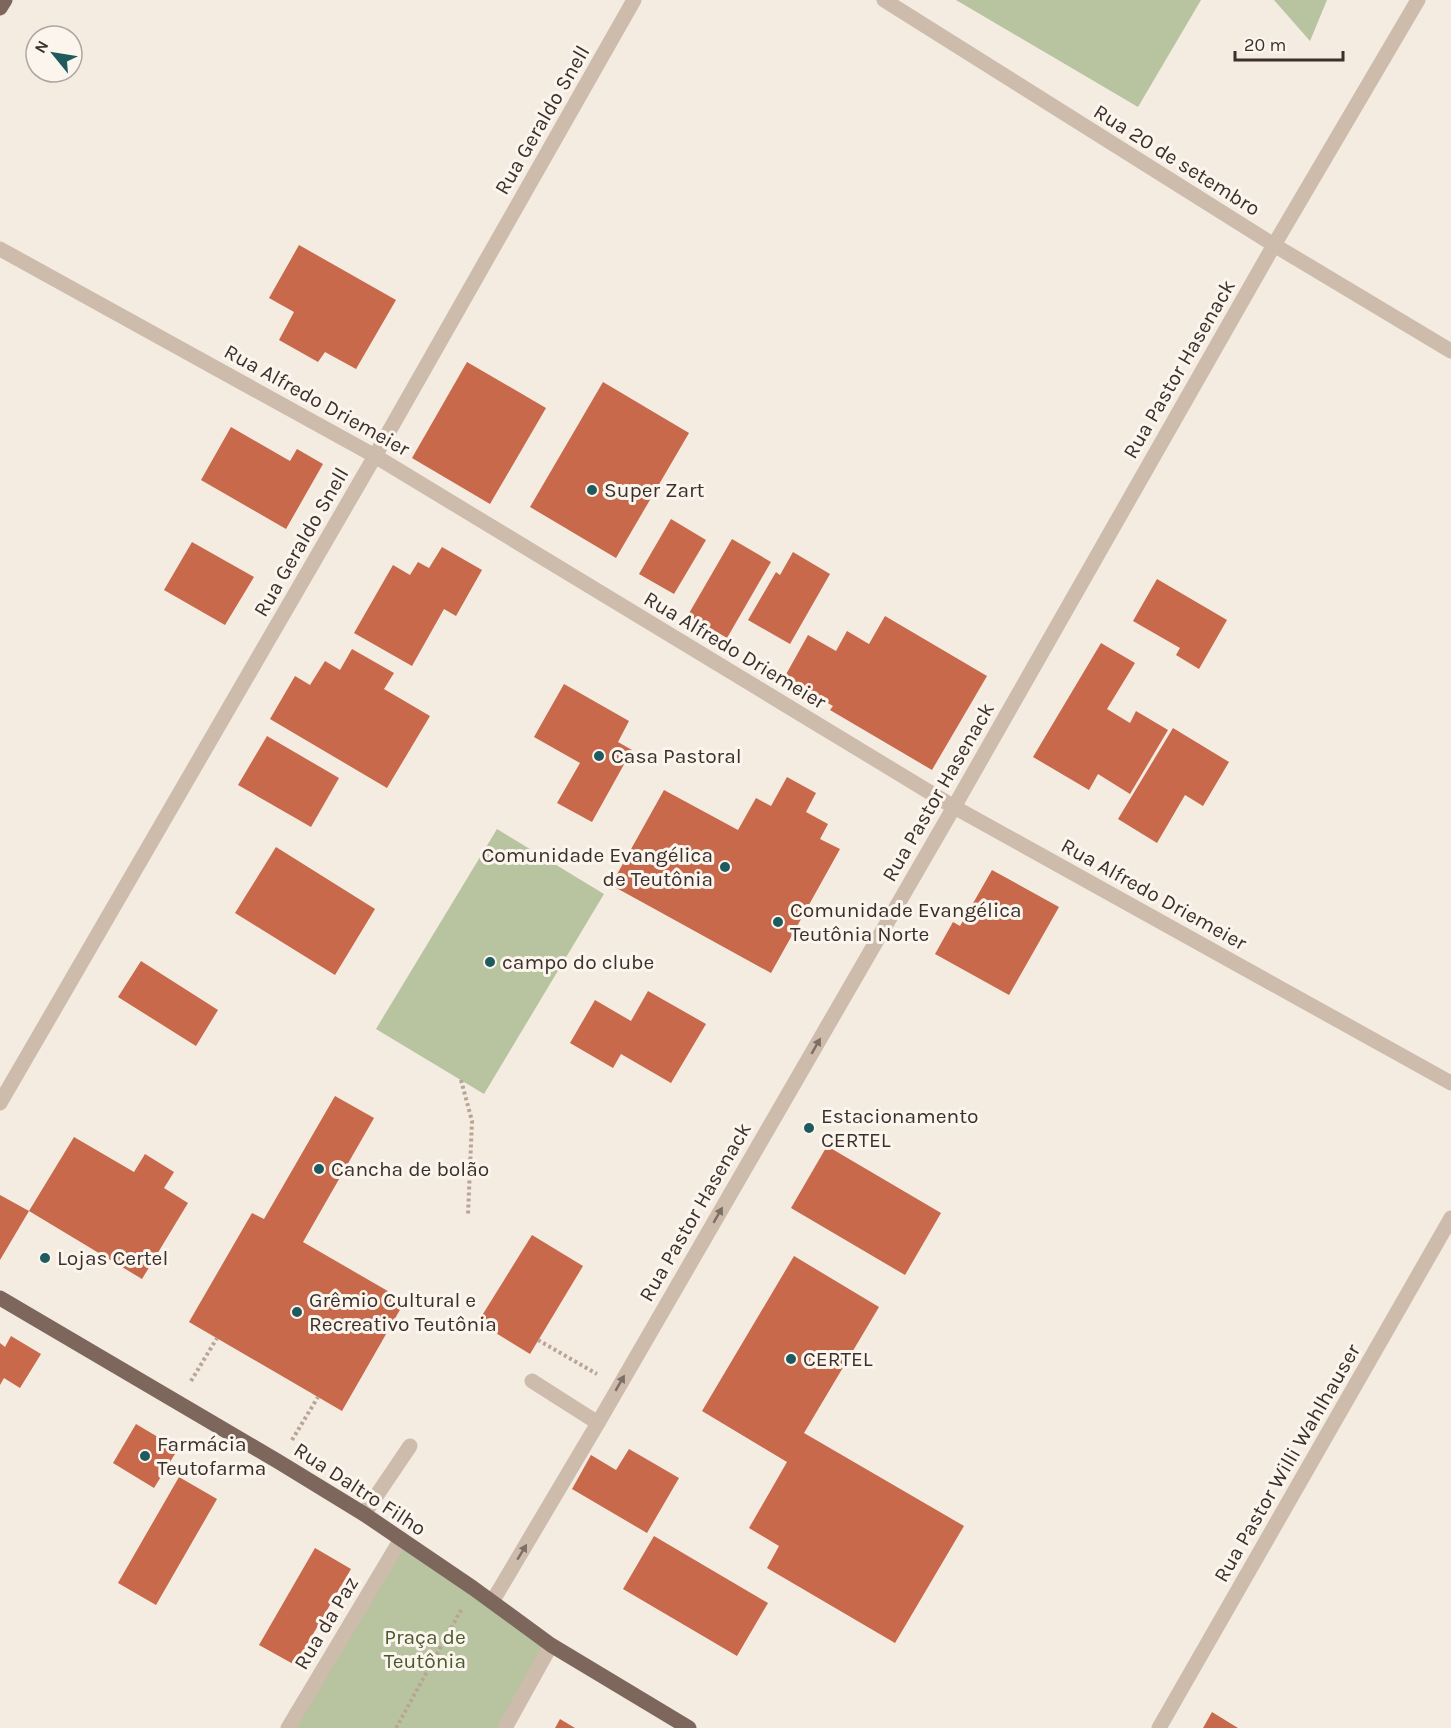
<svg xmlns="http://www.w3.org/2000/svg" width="1451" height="1728" viewBox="0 0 1451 1728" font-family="Karla,sans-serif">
	<rect width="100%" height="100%" fill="#f4ebe1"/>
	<g fill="#b8c4a0">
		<path d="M956 0H1201L1138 107Z"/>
		<path d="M1274 0H1327L1310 41Z"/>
		<path d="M497 829 604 894 484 1094 376 1029Z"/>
		<path d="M401 1539 551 1645 505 1728H288Z"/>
	</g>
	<g fill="#c8694b">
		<path d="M299 245 396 300 356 369 325 352 318 362 279 340 294 312 269 298Z"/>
		<path d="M467 362 546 408 490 504 412 458Z"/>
		<path d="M603 382 689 433 616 558 530 507Z"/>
		<path d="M231 427 290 461 297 449 323 464 286 529 201 480Z"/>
		<path d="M671 519 706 540 674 594 639 574Z"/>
		<path d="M732 539 771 562 727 638 688 615Z"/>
		<path d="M192 542 254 577 225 625 164 590Z"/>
		<path d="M442 547 482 570 456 616 444 609 412 666 354 633 393 565 410 575 418 562 429 568Z"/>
		<path d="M793 552 830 574 790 644 748 620 776 572 780 575Z"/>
		<path d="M1157 579 1227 620 1199 669 1176 655 1180 648 1133 621Z"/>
		<path d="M885 616 987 676 932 770 830 710 833 706 784 678 808 635 836 651 847 631 869 644Z"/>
		<path d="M1101 643 1135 663 1107 709 1130 723 1136 711 1168 730 1130 794 1098 774 1089 790 1033 757Z"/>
		<path d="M352 649 394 673 384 689 430 716 387 788 270 719 295 676 310 685 325 661 340 670Z"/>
		<path d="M564 684 629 721 618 742 632 750 592 822 557 803 580 763 534 737Z"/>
		<path d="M1173 728 1229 762 1203 806 1185 795 1157 843 1118 819Z"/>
		<path d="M267 736 339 778 311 827 238 785Z"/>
		<path d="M787 777 816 793 806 812 828 824 820 839 840 849 771 973 611 885 664 790 738 830 756 798 771 806Z"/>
		<path d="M276 847 375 909 335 975 235 913Z"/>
		<path d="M992 870 1059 907 1009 995 935 954 953 922 960 926Z"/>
		<path d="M141 961 218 1010 196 1046 118 997Z"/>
		<path d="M648 991 706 1024 671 1083 621 1054 613 1068 570 1043 595 1000 631 1021Z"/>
		<path d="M335 1096 374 1118 303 1242 405 1301 342 1411 189 1322 252 1213 264 1219Z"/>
		<path d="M74 1137 134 1172 145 1154 174 1172 164 1188 188 1203 142 1279 29 1211 0 1260V1195L29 1211Z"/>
		<path d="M827 1146 941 1213 905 1275 791 1208Z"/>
		<path d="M532 1235 583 1266 530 1354 478 1322Z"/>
		<path d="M794 1256 879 1307 804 1433 964 1526 895 1643 767 1568 779 1546 749 1528 787 1462 702 1411Z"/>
		<path d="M11 1336 41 1354 20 1388 4 1378 0 1385V1343L5 1347Z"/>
		<path d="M136 1424 178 1449 154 1488 113 1463Z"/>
		<path d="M629 1449 679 1478 647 1533 572 1489 591 1455 616 1470Z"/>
		<path d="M179 1477 217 1499 156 1605 118 1583Z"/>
		<path d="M654 1536 768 1603 737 1656 623 1589Z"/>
		<path d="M315 1548 351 1569 295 1665 259 1645Z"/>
		<path d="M1212 1712 1238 1728H1203Z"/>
		<path d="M560 1719 575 1728H555Z"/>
	</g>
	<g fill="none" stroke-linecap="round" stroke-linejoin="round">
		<g stroke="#b9a596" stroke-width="4" stroke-dasharray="3 3" stroke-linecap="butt">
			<path d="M461 1080 472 1121 468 1215"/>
			<path d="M538 1340 597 1374"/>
			<path d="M191 1381 217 1338"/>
			<path d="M292 1440 318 1397"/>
			<path d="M396 1728 461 1610"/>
		</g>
		<g stroke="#cdbbac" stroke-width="15">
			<path d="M884 0 1274 245 1451 351"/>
			<path d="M0 249 375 456 954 807 1451 1083"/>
			<path d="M0 1103 375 456 634 0"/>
			<path d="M532 1381 598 1423"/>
			<path d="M364 1514 410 1446"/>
			<path d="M492 1602 598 1423 954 807 1274 245 1418 0"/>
			<path d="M288 1728 401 1539"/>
			<path d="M505 1728 551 1645"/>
			<path d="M1159 1728 1451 1218"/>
		</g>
		<g stroke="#7d675c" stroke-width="15">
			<path d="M0 8 5 0"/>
			<path d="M0 1298 279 1462 364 1514 473 1588 551 1645 689 1728"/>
		</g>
	</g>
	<defs><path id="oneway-solid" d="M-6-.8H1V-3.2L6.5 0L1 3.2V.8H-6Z" transform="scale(1.5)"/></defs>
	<g fill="#7d6f65">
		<use href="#oneway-solid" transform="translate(816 1046) rotate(-60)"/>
		<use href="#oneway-solid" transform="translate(718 1215) rotate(-60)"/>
		<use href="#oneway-solid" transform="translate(620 1383) rotate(-60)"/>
		<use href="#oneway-solid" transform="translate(522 1552) rotate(-59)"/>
	</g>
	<g fill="#1f5a5e" stroke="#fbf5ee" stroke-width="2">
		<circle cx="592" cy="490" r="6"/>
		<circle cx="599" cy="756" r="6"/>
		<circle cx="725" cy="867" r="6"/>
		<circle cx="778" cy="922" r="6"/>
		<circle cx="490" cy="962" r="6"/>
		<circle cx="809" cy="1128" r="6"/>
		<circle cx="319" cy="1169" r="6"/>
		<circle cx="45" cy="1258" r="6"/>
		<circle cx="297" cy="1312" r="6"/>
		<circle cx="791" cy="1359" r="6"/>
		<circle cx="145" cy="1456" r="6"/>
	</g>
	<g text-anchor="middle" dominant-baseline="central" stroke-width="6" stroke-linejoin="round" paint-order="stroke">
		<g font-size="21" fill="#3b302b" stroke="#fbf5ee">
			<text transform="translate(542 120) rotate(-60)">Rua Geraldo Snell</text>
			<text transform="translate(1177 160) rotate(32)">Rua 20 de setembro</text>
			<text transform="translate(1179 369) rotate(-60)">Rua Pastor Hasenack</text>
			<text transform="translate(317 400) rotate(29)">Rua Alfredo Driemeier</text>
			<text transform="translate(301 542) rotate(-60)">Rua Geraldo Snell</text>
			<text transform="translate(735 650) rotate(31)">Rua Alfredo Driemeier</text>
			<text transform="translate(938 792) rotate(-60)">Rua Pastor Hasenack</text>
			<text transform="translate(1154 894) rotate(29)">Rua Alfredo Driemeier</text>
			<text transform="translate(695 1212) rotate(-60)">Rua Pastor Hasenack</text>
			<text transform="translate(1287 1463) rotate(-60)">Rua Pastor Willi Wahlhauser</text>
			<text transform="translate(360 1489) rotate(33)">Rua Daltro Filho</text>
			<text transform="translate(326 1623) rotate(-59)">Rua da Paz</text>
		</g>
		<g font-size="21" fill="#3b302b" stroke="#fbf5ee" text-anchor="start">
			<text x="604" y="490">Super Zart</text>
			<text x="611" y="756">Casa Pastoral</text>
			<text x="713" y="855" text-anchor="end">Comunidade Evangélica<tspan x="713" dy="24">de Teutônia</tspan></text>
			<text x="790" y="910">Comunidade Evangélica<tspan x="790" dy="24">Teutônia Norte</tspan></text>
			<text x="502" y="962">campo do clube</text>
			<text x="821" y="1116">Estacionamento<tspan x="821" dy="24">CERTEL</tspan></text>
			<text x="331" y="1169">Cancha de bolão</text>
			<text x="57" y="1258">Lojas Certel</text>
			<text x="309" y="1300">Grêmio Cultural e<tspan x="309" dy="24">Recreativo Teutônia</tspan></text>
			<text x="803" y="1359">CERTEL</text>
			<text x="157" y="1444">Farmácia<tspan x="157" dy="24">Teutofarma</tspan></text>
		</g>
		<g font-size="21" fill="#4a5a2e" stroke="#fbf5ee">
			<text x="425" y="1637">Praça de<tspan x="425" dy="24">Teutônia</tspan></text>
		</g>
	</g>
	<g transform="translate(54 54) rotate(300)"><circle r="28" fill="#fbf5ee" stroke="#aea6a0" stroke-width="1.5"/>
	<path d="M0-4.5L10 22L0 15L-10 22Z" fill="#1f5a5e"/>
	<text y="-9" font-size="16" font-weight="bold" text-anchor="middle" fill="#3b302b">N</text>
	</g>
	<path d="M1235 51v9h108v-9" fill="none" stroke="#3b302b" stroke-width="3"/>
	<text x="1244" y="51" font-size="18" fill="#3b302b" stroke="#fbf5ee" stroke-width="4.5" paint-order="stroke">20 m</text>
</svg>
